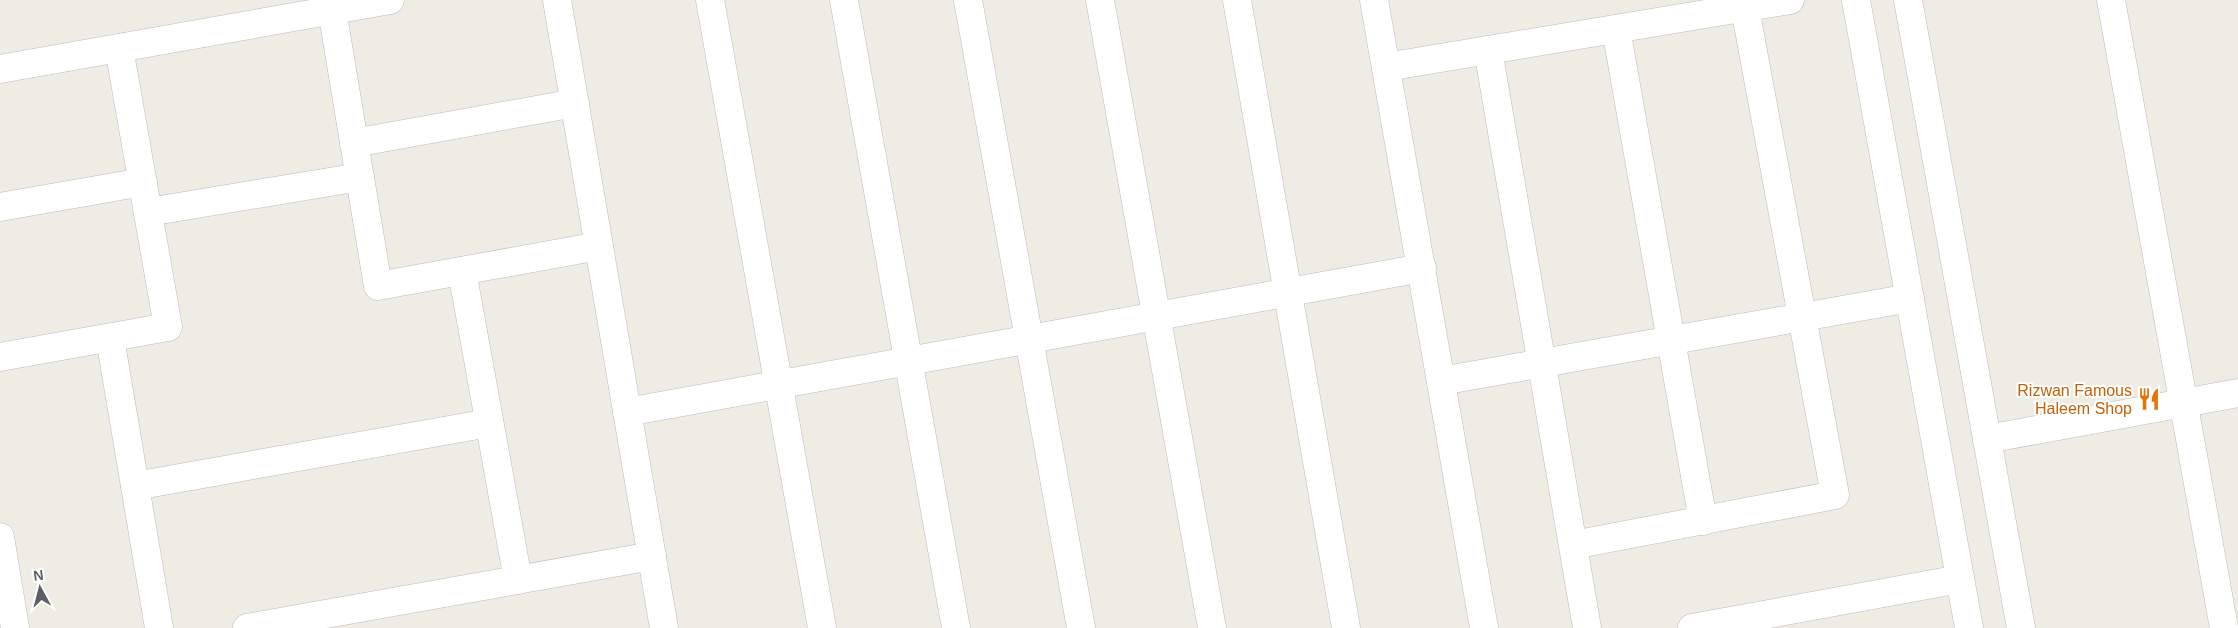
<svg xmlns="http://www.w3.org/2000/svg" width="2238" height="628" viewBox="0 0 2238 628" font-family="Arial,sans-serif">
	<rect width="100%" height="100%" fill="#efece3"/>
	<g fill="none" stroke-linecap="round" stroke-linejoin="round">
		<defs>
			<g id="minor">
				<path d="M557 0 664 628"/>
				<path d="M710 0 822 628"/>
				<path d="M844 0 956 628"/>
				<path d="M968 0 1081 628"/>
				<path d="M1100 0 1212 628"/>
				<path d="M1237 0 1346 628"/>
				<path d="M1374 0 1484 628"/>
				<path d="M1856 0 1969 628"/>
				<path d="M1908 0 2021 628"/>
				<path d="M2111 0 2224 628"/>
				<path d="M332 10 378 286 599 246"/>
				<path d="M1616 29 1703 521"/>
				<path d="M1488 50 1587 628"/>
				<path d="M1386 67 1790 0"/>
				<path d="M0 69 390 0"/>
				<path d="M354 143 575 103"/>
				<path d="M0 207 143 182"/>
				<path d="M148 212 360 177"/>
				<path d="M462 271 518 580"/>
				<path d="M110 338 159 628"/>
				<path d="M0 357 168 327 119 48"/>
				<path d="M1441 381 1910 298"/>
				<path d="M627 412 1422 268"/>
				<path d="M1987 439 2238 393"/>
				<path d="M135 486 489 423"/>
				<path d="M0 537 15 628"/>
				<path d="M1573 545 1835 495 1745 8"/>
				<path d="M247 628 652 556"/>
				<path d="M1692 628 1960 579"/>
			</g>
		</defs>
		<use href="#minor" stroke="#b8bbc0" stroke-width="29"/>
		<use href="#minor" stroke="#fff" stroke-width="28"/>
	</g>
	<defs>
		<symbol id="restaurant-bare" viewBox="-9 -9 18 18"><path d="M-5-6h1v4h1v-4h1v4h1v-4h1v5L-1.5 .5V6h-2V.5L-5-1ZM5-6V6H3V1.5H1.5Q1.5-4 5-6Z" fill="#e8710a" stroke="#fff" stroke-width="2.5" paint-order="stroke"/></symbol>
	</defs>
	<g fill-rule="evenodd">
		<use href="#restaurant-bare" x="2133" y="383" width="32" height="32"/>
	</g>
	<g text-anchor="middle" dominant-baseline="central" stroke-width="4" stroke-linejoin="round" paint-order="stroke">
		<g font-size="16" fill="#c56008" stroke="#fff" text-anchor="end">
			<text x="2132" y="390">Rizwan Famous<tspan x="2132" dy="18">Haleem Shop</tspan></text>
		</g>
	</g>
	<g transform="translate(40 588) rotate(353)" stroke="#ffffff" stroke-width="4" paint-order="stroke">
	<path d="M0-4L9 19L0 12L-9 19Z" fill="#5b5f65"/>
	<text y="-8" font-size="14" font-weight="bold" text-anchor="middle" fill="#5b5f65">N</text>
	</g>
</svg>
